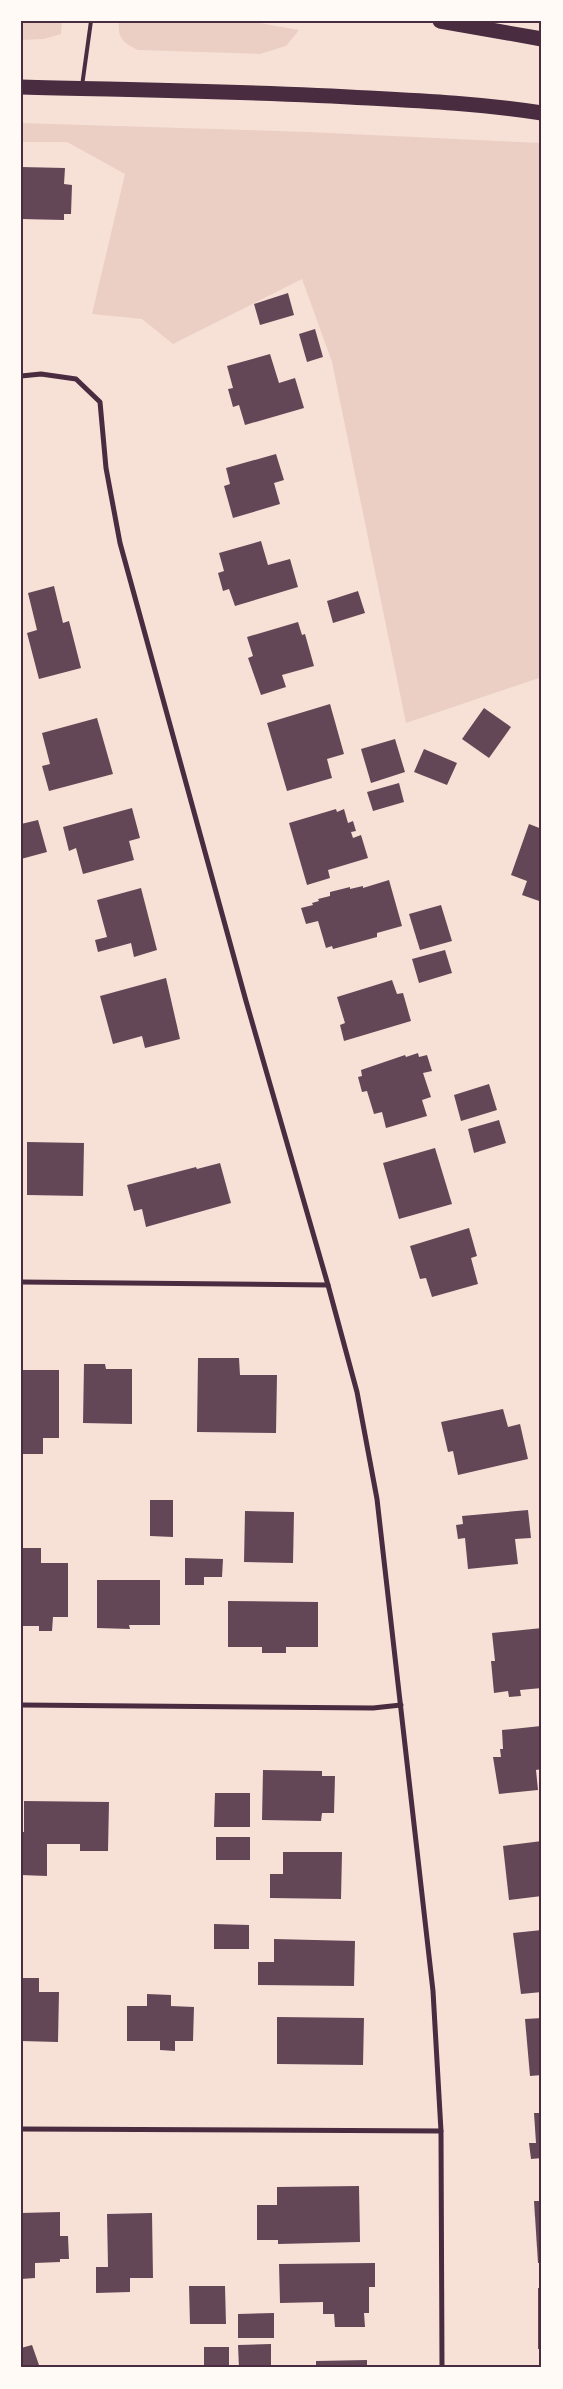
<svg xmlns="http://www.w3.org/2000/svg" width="563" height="2389" viewBox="0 0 563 2389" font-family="Cabin,sans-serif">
	<rect width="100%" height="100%" fill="#f7e1d7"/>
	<g fill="#ebcfc5">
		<path d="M21 21H62L61 34 44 39 21 40Z"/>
		<path d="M119 21H248L299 30 286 46 260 54 138 50C124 44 117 38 119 21Z"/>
		<path d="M21 123 308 132 542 143V677L406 723 332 362 302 279 173 344 142 319 92 314 125 174 67 142H21Z"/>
	</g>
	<g fill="#644757">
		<path d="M21 167 65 168 64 184 72 185 71 214H64V220L21 219Z"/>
		<path d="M288 293 294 315 260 325 254 304Z"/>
		<path d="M315 329 323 357 307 362 299 334Z"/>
		<path d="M270 354 279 383 295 378 304 408 245 425 239 405 233 407 228 389 233 388 227 366Z"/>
		<path d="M276 454 284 480 274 483 280 504 233 518 224 486 230 484 226 468Z"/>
		<path d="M261 541 268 565 290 559 298 587 235 606 229 589 223 591 218 573 224 571 219 553Z"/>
		<path d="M54 586 63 623 69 621 81 668 39 679 27 633 37 630 28 593Z"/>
		<path d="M358 591 365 613 333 623 327 601Z"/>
		<path d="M298 622 302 635 305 634 314 666 282 675 286 687 261 695 248 658 253 656 247 637Z"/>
		<path d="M330 704 344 754 327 759 332 778 287 791 267 723Z"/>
		<path d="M484 708 511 727 489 758 462 739Z"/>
		<path d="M97 718 113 774 49 791 42 766 50 764 42 733Z"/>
		<path d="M395 739 405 772 371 783 361 749Z"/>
		<path d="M424 749 457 763 447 785 414 772Z"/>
		<path d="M399 783 404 802 373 811 367 792Z"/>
		<path d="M132 808 140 838 129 841 134 860 83 874 76 848 69 851 63 827Z"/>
		<path d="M336 809 337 812 344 809 348 823 353 821 356 831 351 832 353 838 361 835 368 858 328 870 330 878 307 885 289 823Z"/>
		<path d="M38 820 47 852 21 859V824Z"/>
		<path d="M529 824 542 829V902L522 895 527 881 511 875Z"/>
		<path d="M389 880 402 926 377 933V937L333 949 332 946 326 948 318 921 306 924 301 908 313 905 312 903 319 901 318 899 330 896V892L350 887V889L363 886V888Z"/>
		<path d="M141 888 157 950 134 957 131 943 98 952 95 940 107 937 97 900Z"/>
		<path d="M441 905 452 941 420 950 409 914Z"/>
		<path d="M445 950 452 973 419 983 412 959Z"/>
		<path d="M166 978 180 1039 145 1048 142 1036 113 1044 100 996Z"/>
		<path d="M392 980 397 994 403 993 411 1021 344 1041 340 1025 345 1023 337 997Z"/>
		<path d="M418 1053 419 1057 427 1055 432 1071 423 1073 431 1097 422 1100 427 1116 386 1128 382 1112 374 1114 367 1091 362 1092 358 1077 362 1076 361 1070 405 1055 406 1057Z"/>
		<path d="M489 1084 497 1110 461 1121 454 1095Z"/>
		<path d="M499 1120 506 1143 474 1153 468 1129Z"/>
		<path d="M27 1142 84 1143 83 1196 27 1195Z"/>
		<path d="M435 1148 452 1204 399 1219 383 1163Z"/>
		<path d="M220 1163 231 1203 146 1227 142 1209 134 1211 127 1185 196 1167 197 1169Z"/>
		<path d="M469 1228 477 1256 471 1258 478 1284 432 1297 426 1278 420 1279 410 1246Z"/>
		<path d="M198 1358H239L240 1375H277L276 1433 197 1432Z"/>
		<path d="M84 1364H105L106 1369H132V1424L83 1423Z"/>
		<path d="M21 1370H59V1438H43V1454H21Z"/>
		<path d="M503 1409 508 1427 520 1424 528 1459 458 1475 453 1451 448 1452 441 1422Z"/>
		<path d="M150 1500H173V1537L150 1536Z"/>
		<path d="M528 1510 531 1538 515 1539 518 1564 468 1569 465 1538 458 1539 456 1525 463 1524 462 1516Z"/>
		<path d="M245 1511 294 1512 293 1563 244 1562Z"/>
		<path d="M21 1548H41V1563H68V1617H53L52 1631H39V1626H21Z"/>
		<path d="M185 1558 223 1559 222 1577H204V1585H185Z"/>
		<path d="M97 1580H160V1625H129L130 1629 97 1628Z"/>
		<path d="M228 1601 318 1602V1647H286V1653H262V1647H228Z"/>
		<path d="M542 1628V1688L520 1690 521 1696 509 1697 508 1691 494 1693 491 1661H495L492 1633Z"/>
		<path d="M541 1726 542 1769 536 1770 538 1790 499 1794 493 1757H501L500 1749H503L502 1730Z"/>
		<path d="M263 1770 322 1771V1776H335L334 1813H322L321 1821 262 1820Z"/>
		<path d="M215 1793H250V1827H214Z"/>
		<path d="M24 1801 109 1802 108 1851H80V1844H47V1876L21 1875V1832H24Z"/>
		<rect x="216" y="1837" width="34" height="23"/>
		<path d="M542 1841V1896L509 1900 503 1846Z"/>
		<path d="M283 1852H342L341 1899 270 1898V1874H283Z"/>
		<path d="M214 1924 249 1925V1949H214Z"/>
		<path d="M542 1930V1992L521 1994 513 1933Z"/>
		<path d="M274 1939 355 1941 354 1986 258 1985V1962H274Z"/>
		<path d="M21 1978H39V1992H59L58 2042 21 2041Z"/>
		<path d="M147 1994 171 1995V2006L194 2007 193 2041H175V2051L160 2050V2041H127V2006H147Z"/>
		<path d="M277 2017 364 2018 363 2065 277 2064Z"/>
		<path d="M542 2018V2075L530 2076 525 2019Z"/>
		<path d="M534 2113H542V2158L531 2159 529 2143H536Z"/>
		<path d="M359 2186 360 2242 278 2244V2240H257V2205H277V2187Z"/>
		<path d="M534 2201H542V2263H538Z"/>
		<path d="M60 2212V2236H68L69 2259H60V2262L35 2263V2278L21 2279V2213Z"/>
		<path d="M152 2213 153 2278H130V2292L96 2293V2267H108L107 2214Z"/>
		<path d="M375 2263V2287H369V2313H364L365 2327H335L334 2314H323V2302L280 2303 279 2264Z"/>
		<path d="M189 2286H225L226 2324H190Z"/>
		<rect x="538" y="2288" width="4" height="61"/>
		<path d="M274 2313V2338H238V2314Z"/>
		<path d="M271 2344V2368H239L238 2345Z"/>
		<path d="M32 2345 39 2365 21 2368V2348Z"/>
		<rect x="204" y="2347" width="25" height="21"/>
		<path d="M367 2360V2368H316V2361Z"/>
	</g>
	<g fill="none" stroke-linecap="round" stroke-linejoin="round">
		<path stroke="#4a2c40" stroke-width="4" d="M82 86 91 21"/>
		<g stroke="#4a2c40" stroke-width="5">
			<path d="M21 376 41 374 76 379 100 402 106 468 120 543 246 1001 328 1285 357 1392 377 1499 433 1991 441 2131 442 2368"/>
			<path d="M21 1282 328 1285"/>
			<path d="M21 1705 373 1708 401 1705"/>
			<path d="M21 2129 441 2131"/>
		</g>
		<g stroke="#4a2c40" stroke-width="15">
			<path d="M440 21 542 39"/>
			<path d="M21 87C137 90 253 91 369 98 427 101 484 104 542 113"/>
		</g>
	</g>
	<rect width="563" height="2389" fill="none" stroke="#fffaf5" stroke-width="45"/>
	<rect x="22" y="22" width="518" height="2344" fill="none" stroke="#4a2c40" stroke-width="2"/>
</svg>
